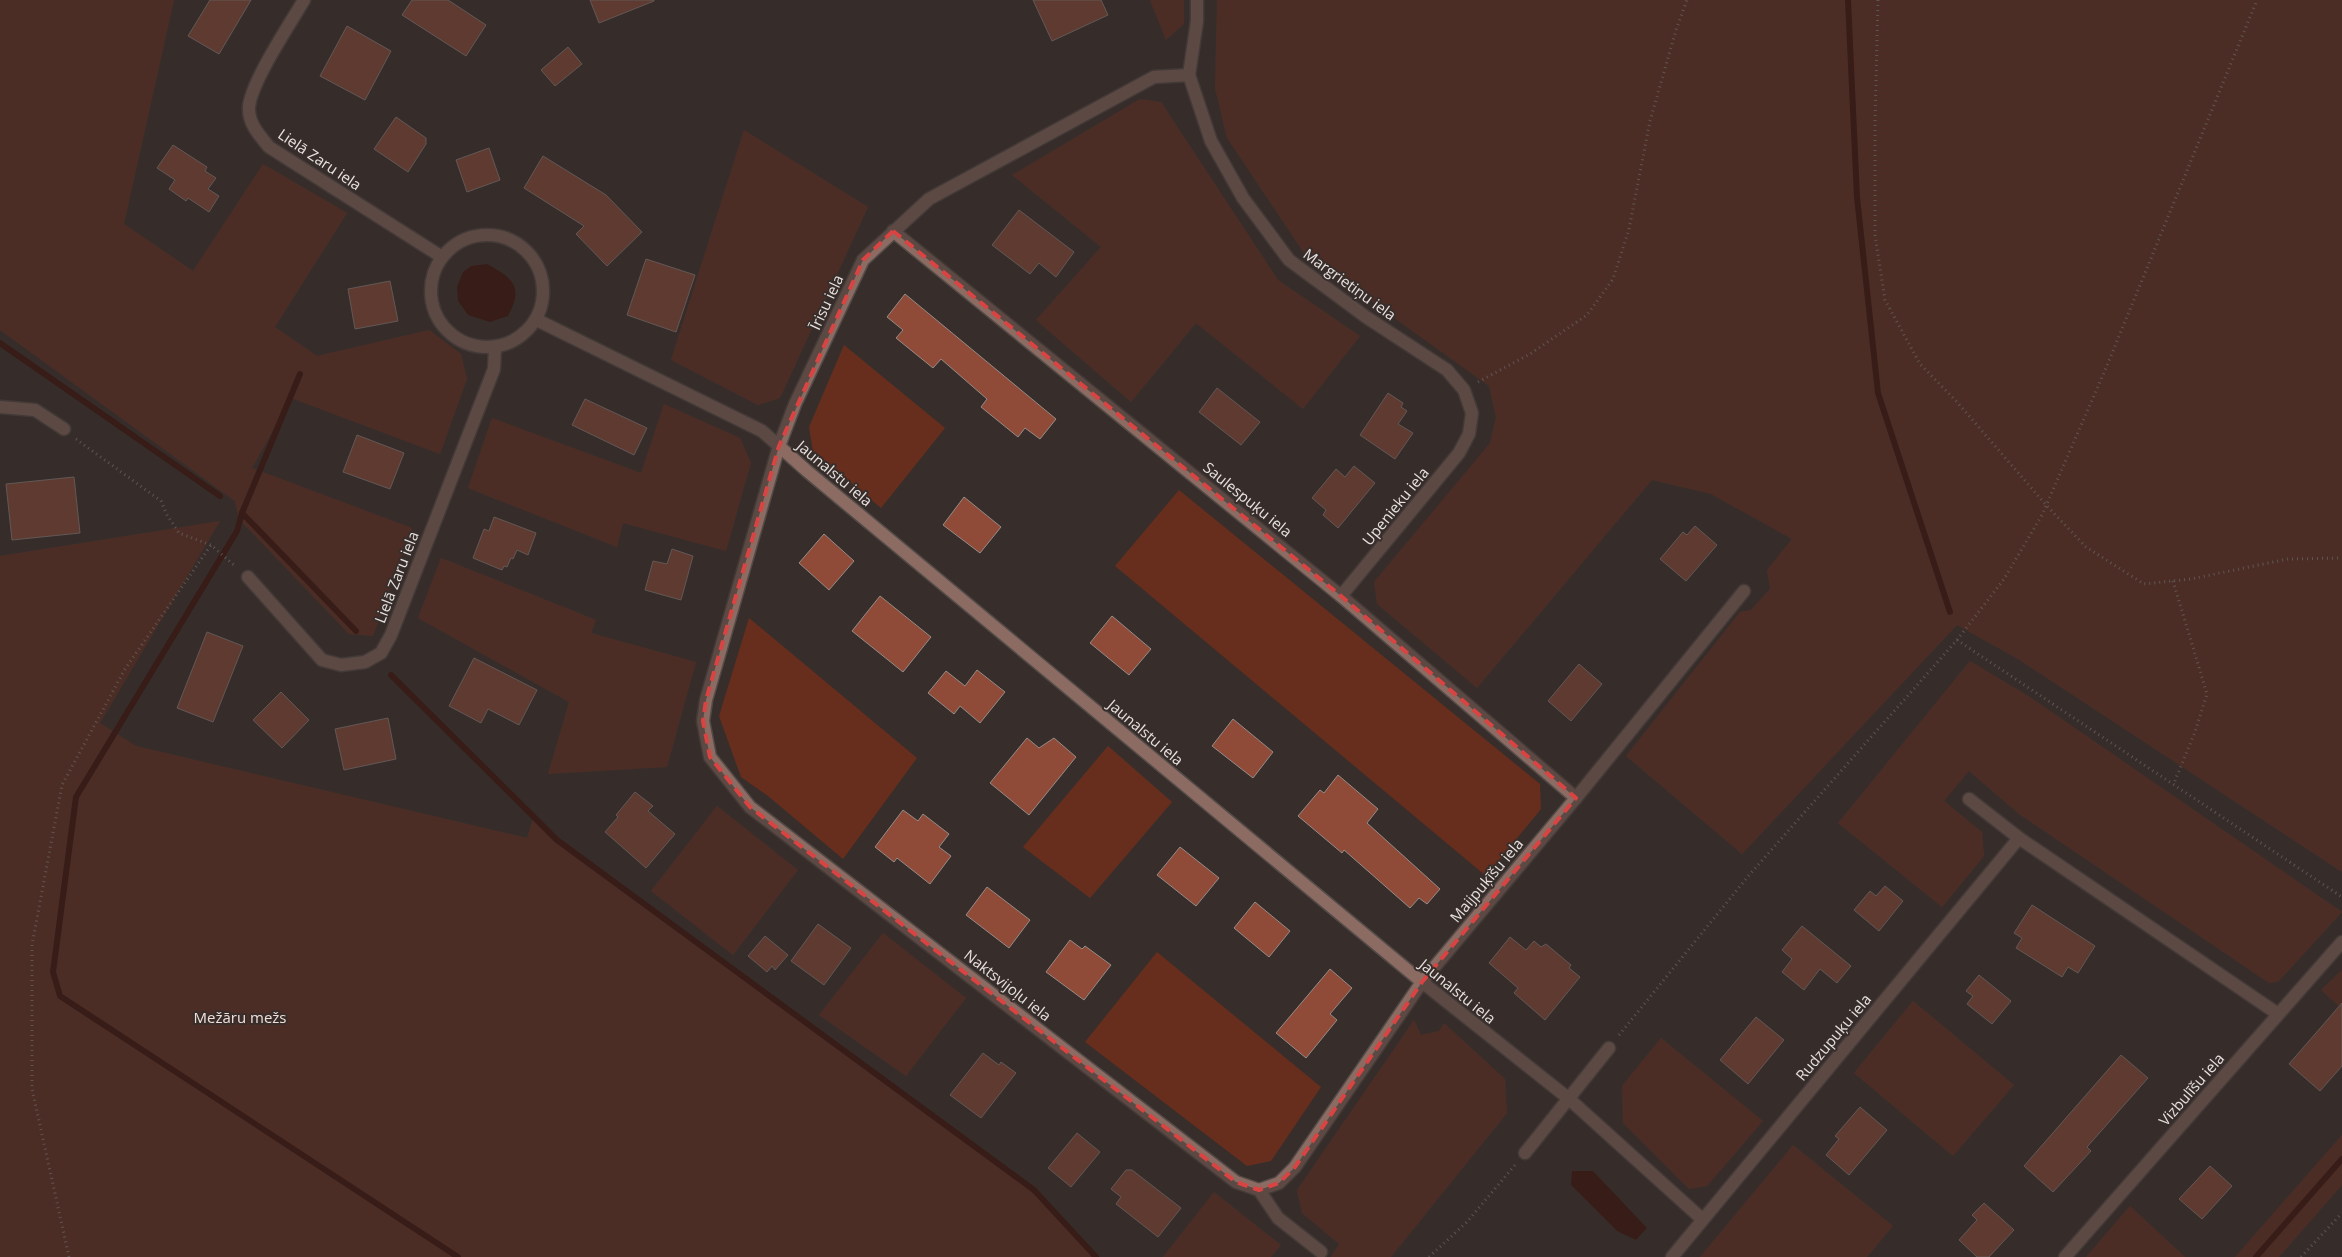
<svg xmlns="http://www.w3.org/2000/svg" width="2342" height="1257" viewBox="0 0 2342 1257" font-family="'Open Sans',sans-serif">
	<rect width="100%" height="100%" fill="#372e2b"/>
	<g fill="#672e1e">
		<path d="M0 0H174L124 224 193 271 263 164 347 213 275 327 317 356 429 330 461 354 467 379 440 454 291 398 252 468 412 528 373 636 349 634 239 519 235 501 0 330Z"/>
		<path d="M1150 0H1184V24L1166 40Z"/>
		<path d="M1217 0H2342V872L2018 659 1957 625 1742 854 1626 756 1740 612 1751 610 1770 589 1767 570 1792 539 1711 494 1652 480 1477 688 1377 604 1374 582 1490 443 1496 417 1489 386 1304 253 1227 138 1215 88Z"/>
		<path d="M1140 99 1161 102 1278 280 1360 336 1303 409 1196 323 1131 402 1036 320 1101 247 1012 175Z"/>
		<path d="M744 130 868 207 780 398 758 405 671 360Z"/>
		<path d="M844 345 945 428 881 508 813 451 809 427Z"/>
		<path d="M664 404 740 438 751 463 726 551 623 523 617 547 468 488 492 418 641 473Z"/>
		<path d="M1179 490 1540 784 1541 809 1486 876 1115 566Z"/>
		<path d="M220 521 100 723 136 746 527 838 533 819 557 840 1034 1190 1096 1257H0V556Z"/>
		<path d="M441 558 596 620 591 633 696 662 667 767 548 774 569 702 418 618Z"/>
		<path d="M749 618 917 758 843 859 768 796 741 777 719 716Z"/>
		<path d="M1970 661 2030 697 2342 912 2278 982 2269 983 2019 814 1969 771 1944 801 1982 832 1984 856 1942 907 1838 823Z"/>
		<path d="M1108 746 1172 802 1090 898 1023 847Z"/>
		<path d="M717 806 798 870 733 955 651 891Z"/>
		<path d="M883 933 966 998 906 1076 819 1015Z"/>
		<path d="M1157 952 1321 1087 1271 1161 1247 1166 1085 1042Z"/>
		<path d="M2342 970V1009L2321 990Z"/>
		<path d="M1913 1001 2014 1085 1953 1156 1854 1073Z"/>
		<path d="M1414 1020 1421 1035 1439 1031 1444 1023 1505 1079 1507 1113 1391 1257H1331L1339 1244 1302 1213 1297 1190Z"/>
		<path d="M1661 1038 1763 1121 1707 1186 1689 1189 1623 1123 1622 1086Z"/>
		<path d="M2342 1135V1185L2279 1257H2235Z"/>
		<path d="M1793 1145 1893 1226 1867 1257H1700Z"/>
		<path d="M1214 1192 1281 1245 1271 1257H1163Z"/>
		<path d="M2130 1206 2185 1257H2086Z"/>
	</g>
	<g fill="#380800">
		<path d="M487 264C513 278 524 287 508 316L490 322 468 315 458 301 457 287 463 272 471 266Z"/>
		<path d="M1572 1171H1593L1647 1228 1636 1240 1617 1231 1571 1185Z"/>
	</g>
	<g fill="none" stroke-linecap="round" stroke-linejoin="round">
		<g stroke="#380800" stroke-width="6">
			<path d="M1848 0 1857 197 1878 393 1950 612"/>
			<path d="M0 343 220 496"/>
			<path d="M300 374 242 513 237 531 76 797 53 972 60 996 458 1257"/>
			<path d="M242 513 356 631"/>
			<path d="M391 675 557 840 1034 1190 1096 1257"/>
			<path d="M2256 1257 2342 1159"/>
		</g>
	</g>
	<g fill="#904b38" stroke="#968b88">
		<path d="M210 0H251L219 54 188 36Z"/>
		<path d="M412 0H448L486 25 466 56 402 15Z"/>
		<path d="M590 0H654V1L599 23Z"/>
		<path d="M1033 0H1101L1108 15 1052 41Z"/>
		<path d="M347 26 391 51 365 100 320 76Z"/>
		<path d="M568 47 582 64 555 86 541 70Z"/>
		<path d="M396 117 426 138V144L408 172 374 149Z"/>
		<path d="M173 145 207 167 205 171 216 178 208 189 219 196 209 212 188 198 186 201 169 189 175 180 157 168Z"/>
		<path d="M489 148 500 180 467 192 456 160Z"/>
		<path d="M543 156 606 195 642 232 607 266 576 234 584 226 524 188Z"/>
		<path d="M1019 210 1074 252 1056 277 1039 263 1030 274 992 245Z"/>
		<path d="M646 259 695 275 676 332 627 315Z"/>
		<path d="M390 281 398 321 355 329 348 289Z"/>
		<path d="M905 294 1056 419 1040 439 1025 428 1018 437 981 407 987 399 941 359 933 368 896 338 903 330 887 317Z"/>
		<path d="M1217 388 1260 422 1241 445 1199 412Z"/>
		<path d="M1388 393 1403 403 1401 407 1407 411 1398 424 1413 433 1395 459 1360 435Z"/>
		<path d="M585 399 647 428 634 455 572 425Z"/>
		<path d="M357 435 404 453 390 489 343 472Z"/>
		<path d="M1354 466 1375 483 1338 528 1323 515 1326 510 1312 498 1336 469 1345 477Z"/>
		<path d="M74 477 80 533 12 540 6 484Z"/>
		<path d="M964 497 1001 527 980 553 943 525Z"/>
		<path d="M494 517 536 533 528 555 517 550 513 559 511 558 507 567 504 566 502 570 473 558 484 529 489 531Z"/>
		<path d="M1695 526 1717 545 1686 581 1660 559 1683 532 1687 535Z"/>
		<path d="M824 534 854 561 829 590 799 563Z"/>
		<path d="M672 549 693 556 681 600 645 590 653 561 667 564Z"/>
		<path d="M880 596 931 637 903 672 852 631Z"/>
		<path d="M1112 616 1151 649 1129 675 1090 643Z"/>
		<path d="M207 632 243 646 213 722 177 708Z"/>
		<path d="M474 658 537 690 519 725 488 709 481 723 449 706Z"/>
		<path d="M1579 664 1602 684 1571 721 1548 701Z"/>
		<path d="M977 670 1005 692 980 723 960 706 954 714 928 693 946 671 965 686Z"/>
		<path d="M281 692 309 720 282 748 253 720Z"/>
		<path d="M388 718 396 759 344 770 335 729Z"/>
		<path d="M1233 719 1273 752 1253 778 1212 746Z"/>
		<path d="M1027 738 1039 748 1054 738 1076 757 1029 815 990 783Z"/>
		<path d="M1338 775 1378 809 1367 823 1440 889 1427 904 1419 898 1410 908 1344 850 1342 853 1298 816 1320 790 1324 793Z"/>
		<path d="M635 792 653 806 648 811 675 834 646 868 605 832 618 817 616 815Z"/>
		<path d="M903 810 918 821 923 814 949 834 939 847 951 856 930 884 897 858 894 862 875 847Z"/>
		<path d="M1180 847 1219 878 1196 906 1157 875Z"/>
		<path d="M1885 886 1903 901 1879 931 1854 910 1870 891 1876 896Z"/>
		<path d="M987 887 1030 920 1009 948 966 915Z"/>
		<path d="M1255 902 1290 931 1269 957 1234 928Z"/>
		<path d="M2032 905 2095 946 2078 973 2068 967 2062 977 2016 948 2022 938 2014 933Z"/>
		<path d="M818 924 851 948 824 985 791 961Z"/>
		<path d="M1802 926 1851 966 1837 983 1820 969 1804 990 1782 972 1792 959 1782 950Z"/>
		<path d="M765 936 788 955 775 970 772 966 767 972 748 956Z"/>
		<path d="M1510 937 1526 950 1534 941 1541 947 1546 944 1571 965 1569 968 1580 977 1545 1020 1514 993 1518 988 1489 963Z"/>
		<path d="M1070 940 1082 949 1085 946 1111 965 1084 1000 1046 972Z"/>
		<path d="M1330 969 1352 988 1330 1014 1337 1020 1306 1058 1276 1033Z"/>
		<path d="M1979 975 2011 1001 1992 1024 1967 1004 1973 996 1966 991Z"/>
		<path d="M2342 1003V1066L2320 1091 2289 1064Z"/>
		<path d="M1756 1017 1784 1040 1748 1084 1720 1060Z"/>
		<path d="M983 1053 999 1065 1001 1062 1016 1073 981 1118 950 1095Z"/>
		<path d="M2121 1055 2148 1078 2087 1147 2091 1151 2053 1192 2024 1166Z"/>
		<path d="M1860 1107 1887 1130 1849 1175 1826 1155 1839 1139 1835 1136Z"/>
		<path d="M1077 1133 1100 1152 1071 1187 1048 1168Z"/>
		<path d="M2210 1166 2232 1186 2202 1219 2179 1199Z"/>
		<path d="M1126 1170H1132L1181 1208 1158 1237 1116 1204 1121 1197 1111 1189Z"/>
		<path d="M1984 1203 2014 1230 1989 1257H1977L1959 1240 1977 1220 1972 1215Z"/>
	</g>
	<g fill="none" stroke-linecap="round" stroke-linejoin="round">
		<defs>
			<g id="minor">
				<path d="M304 0C290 24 251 82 249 107 248 123 259 135 269 147L442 257"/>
				<path d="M1197 0V21L1189 75 1211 141 1243 198 1289 260 1366 317 1447 370 1464 390 1472 413 1469 434 1459 453 1341 596"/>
				<path d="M1189 75 1154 77 929 199 863 260 795 404 779 446 706 700 703 721 710 757 750 807 1236 1182 1259 1190 1278 1218 1321 1252"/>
				<path d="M893 231 1341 596 1576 798"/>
				<circle cx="487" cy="291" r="56"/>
				<path d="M537 320 762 431 807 471 1422 982 1568 1098 1702 1219"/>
				<path d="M0 407 35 410 64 429"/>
				<path d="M248 577 322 660 341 665 365 662 381 653 391 635 494 369 495 348"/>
				<path d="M1969 799 2019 838"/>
				<path d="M1525 1153 1609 1048"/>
				<path d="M1259 1190 1279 1183 1295 1167 1422 982 1576 798 1744 591"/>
				<path d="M1672 1257 2019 838 2278 1014"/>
				<path d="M2065 1257 2342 942"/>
			</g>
		</defs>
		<use href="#minor" stroke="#534b48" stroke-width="15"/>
		<g stroke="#8d8583" stroke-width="3" stroke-dasharray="1 4" stroke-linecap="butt">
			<path d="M1878 0 1875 122V235L1885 300 1920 364 1957 402 2046 505 2086 547 2144 584 2191 579 2288 559 2342 558"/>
			<path d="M1478 382 1530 354 1587 315 1613 279 1629 229 1650 121 1676 30 1687 0"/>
			<path d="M76 439 161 501 167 515 179 533 211 545 235 566"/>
			<path d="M2173 581 2207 694 2195 732 2174 783"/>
			<path d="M1957 640 2342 897"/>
			<path d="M1619 1035 1750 874 1957 640 2004 579 2042 515 2106 368 2257 0"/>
			<path d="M69 1257 32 1089V945L62 785 125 669 211 545"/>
			<path d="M1429 1257 1467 1222 1515 1165"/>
			<path d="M2301 1257 2342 1213"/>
		</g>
		<use href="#minor" stroke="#8b6b62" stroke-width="12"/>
	</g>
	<path d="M0 0H2342V1257H0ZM893 231 1341 596 1576 798 1422 982 1295 1167 1279 1183 1259 1190 1236 1182 750 807 710 757 703 721 706 700 779 446 863 260Z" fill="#372e2b" fill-opacity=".55" fill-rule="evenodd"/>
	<path fill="none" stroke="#d94443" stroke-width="4" stroke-dasharray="10 6" stroke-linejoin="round" d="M893 231 1341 596 1576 798 1422 982 1295 1167 1279 1183 1259 1190 1236 1182 750 807 710 757 703 721 706 700 779 446 863 260Z"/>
	<g text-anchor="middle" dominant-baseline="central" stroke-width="4" stroke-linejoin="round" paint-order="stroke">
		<g font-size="15" fill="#e7e1df" stroke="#372e2b">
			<text transform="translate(320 159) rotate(34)">Lielā Zaru iela</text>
			<text transform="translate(1350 284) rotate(36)">Margrietiņu iela</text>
			<text transform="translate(826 302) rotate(-65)">Īrisu iela</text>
			<text transform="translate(835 473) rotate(40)">Jaunalstu iela</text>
			<text transform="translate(1248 499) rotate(39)">Saulespuķu iela</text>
			<text transform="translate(1395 506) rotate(-51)">Upenieku iela</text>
			<text transform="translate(396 577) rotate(-69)">Lielā Zaru iela</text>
			<text transform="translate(1146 732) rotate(40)">Jaunalstu iela</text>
			<text transform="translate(1486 880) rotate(-50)">Maijpuķīšu iela</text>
			<text transform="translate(1008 985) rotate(38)">Naktsvijoļu iela</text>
			<text transform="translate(1458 991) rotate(39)">Jaunalstu iela</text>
			<text transform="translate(1833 1037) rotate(-50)">Rudzupuķu iela</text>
			<text transform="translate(2191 1089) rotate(-49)">Vizbulīšu iela</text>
		</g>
		<g font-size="15" fill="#f4ded8" stroke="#372e2b">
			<text x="240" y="1017">Mežāru mežs</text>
		</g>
	</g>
</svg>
